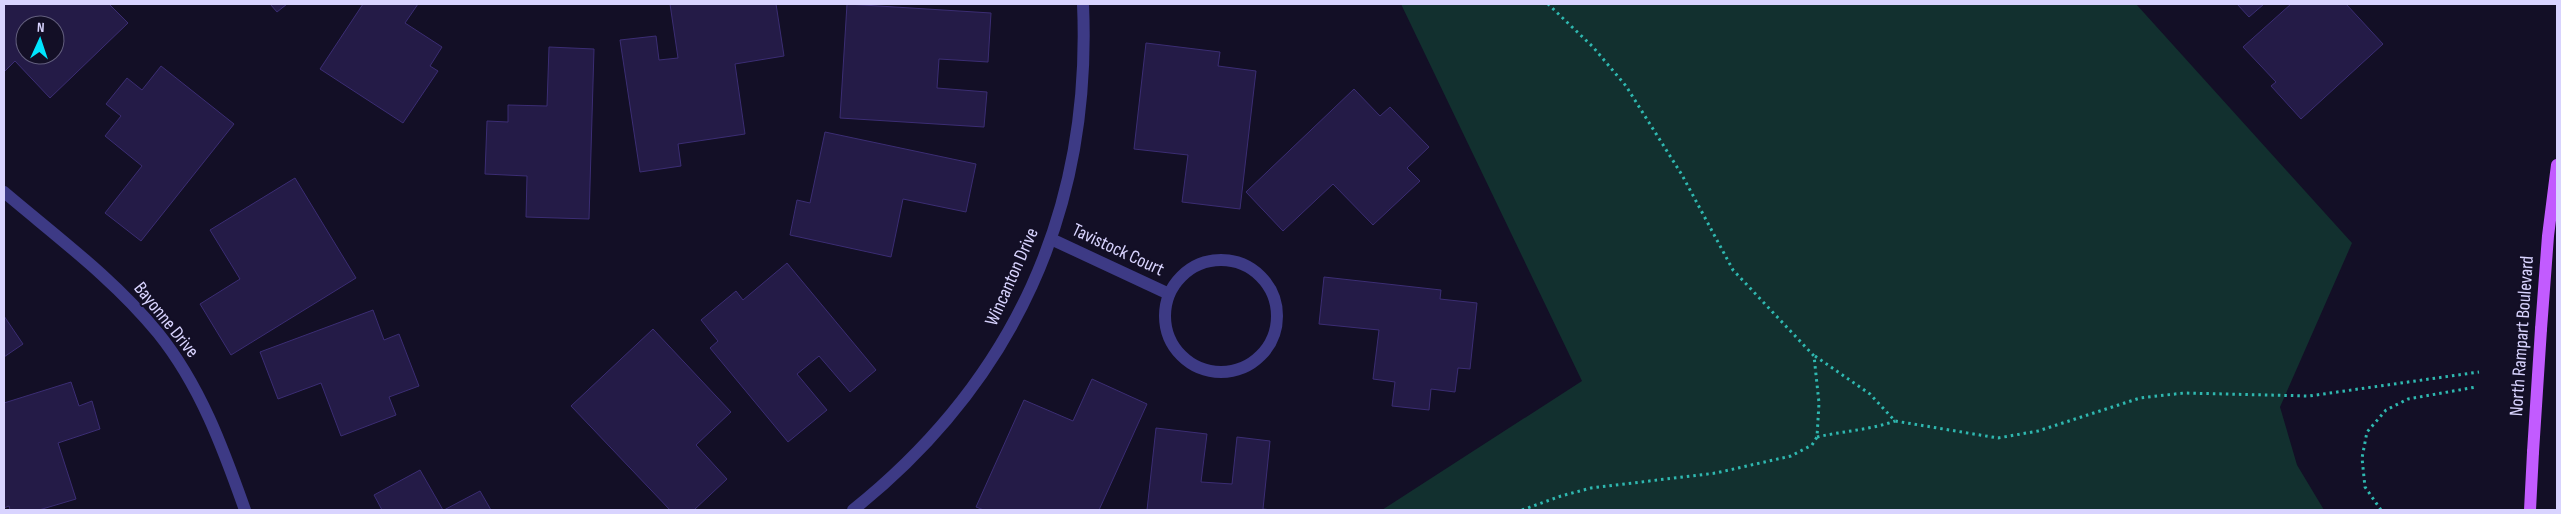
<svg xmlns="http://www.w3.org/2000/svg" width="2561" height="514" viewBox="0 0 2561 514" font-family="'Sofia Sans Condensed',sans-serif">
	<rect width="100%" height="100%" fill="#130f26"/>
	<path fill="#12302f" d="M1401 4H2136L2352 243 2280 407 2297 465 2324 510H1382L1582 381Z"/>
	<g fill="#241b47" stroke="#3b2d73" fill-rule="evenodd">
		<path d="M4 4H109L128 23 50 98 15 61 4 72ZM25 25H55V55H25Z"/>
		<path d="M270 4H287L277 12Z"/>
		<path d="M363 4H418L405 23 442 47 430 66 438 71 403 123 320 69Z"/>
		<path d="M670 4H776L784 56 735 64 745 134 678 144 681 166 640 172 620 40 656 36 659 60 678 58Z"/>
		<path d="M847 4 991 13 988 62 939 59 937 88 987 92 984 127 840 118Z"/>
		<path d="M2237 4H2264L2249 17Z"/>
		<path d="M2291 4H2346L2383 44 2301 119 2271 86 2276 82 2243 47Z"/>
		<path d="M1146 43 1220 52 1218 66 1256 71 1240 209 1182 202 1188 155 1134 149Z"/>
		<path d="M549 47 594 49 589 219 526 217 527 176 485 174 487 121 508 122V105L547 106Z"/>
		<path d="M161 66 234 124 141 241 105 213 142 166 105 136 121 116 106 104 127 78 142 90Z"/>
		<path d="M1354 89 1380 116 1390 107 1429 147 1407 168 1420 181 1373 225 1333 184 1283 231 1246 192Z"/>
		<path d="M825 132 976 164 966 212 903 199 891 257 790 235 797 200 810 203Z"/>
		<path d="M295 178 356 278 231 355 200 304 240 279 210 230Z"/>
		<path d="M787 263 876 370 850 392 819 356 797 374 827 410 788 442 710 348 718 341 701 320 736 291 743 300Z"/>
		<path d="M1324 277 1441 290 1440 299 1477 303 1470 369 1458 368 1455 392 1431 389 1429 410 1392 406 1395 382 1373 379 1379 330 1319 324Z"/>
		<path d="M373 310 384 340 399 334 419 386 389 397 396 415 341 436 321 383 278 399 260 352Z"/>
		<path d="M4 316 23 344 4 357Z"/>
		<path d="M653 329 731 412 696 445 727 479 694 510H670L571 406Z"/>
		<path d="M1092 379 1147 404 1099 510H984L976 507 1024 400 1073 421Z"/>
		<path d="M71 382 79 406 92 401 100 429 58 443 76 499 39 510H10L9 506 4 508V403Z"/>
		<path d="M1156 428 1207 434 1201 482 1232 484 1237 437 1270 441 1263 509 1272 510H1147Z"/>
		<path d="M420 470 443 510H382L374 495Z"/>
		<path d="M480 491 491 510H444Z"/>
	</g>
	<g fill="none" stroke-linecap="round" stroke-linejoin="round">
		<g stroke="#2fb8b0" stroke-width="3" stroke-dasharray="2.5 4" stroke-linecap="butt">
			<path d="M1815 356 1870 394 1895 421 1998 438 2038 431 2140 398 2184 393 2309 396 2479 372"/>
			<path d="M1817 437C1843 431 1870 430 1895 421"/>
			<path d="M1522 510 1561 496 1591 488 1716 473 1791 456 1812 445 1817 437 1819 403 1814 356 1733 270 1682 175 1626 86 1593 47 1548 4"/>
			<path d="M2381 510 2365 487 2362 458 2367 432 2386 410 2408 399 2476 387"/>
		</g>
		<g stroke="#3d3a85" stroke-width="12">
			<path d="M4 192C57 237 114 279 158 333 200 385 223 448 245 510"/>
			<path d="M1051 239 1169 294"/>
			<circle cx="1221" cy="316" r="56"/>
			<path d="M853 510C1014 381 1092 210 1083 4"/>
		</g>
		<g stroke="#c25bff" stroke-width="12">
			<path d="M2541 329 2548 236 2557 165"/>
			<path d="M2530 510 2533 452"/>
		</g>
		<path stroke="#c25bff" stroke-width="12" d="M2533 452 2541 329"/>
	</g>
	<g text-anchor="middle" dominant-baseline="central" stroke-width="4" stroke-linejoin="round" paint-order="stroke">
		<g font-size="19" fill="#d9d4ff" stroke="#130f26">
			<text transform="translate(1118 250) rotate(25)">Tavistock Court</text>
			<text transform="translate(1012 277) rotate(-66)">Wincanton Drive</text>
			<text transform="translate(166 320) rotate(51)">Bayonne Drive</text>
			<text transform="translate(2522 336) rotate(-86)">North Rampart Boulevard</text>
		</g>
	</g>
	<rect width="2561" height="514" fill="none" stroke="#d9d4ff" stroke-width="10"/>
	<g transform="translate(40 40) rotate(3)"><circle r="24" fill="#130f26" stroke="#625e7d"/>
	<path d="M0-4L9 19L0 12L-9 19Z" fill="#00e5ff"/>
	<text y="-8" font-size="14" font-weight="bold" text-anchor="middle" fill="#d9d4ff">N</text>
	</g>
</svg>
